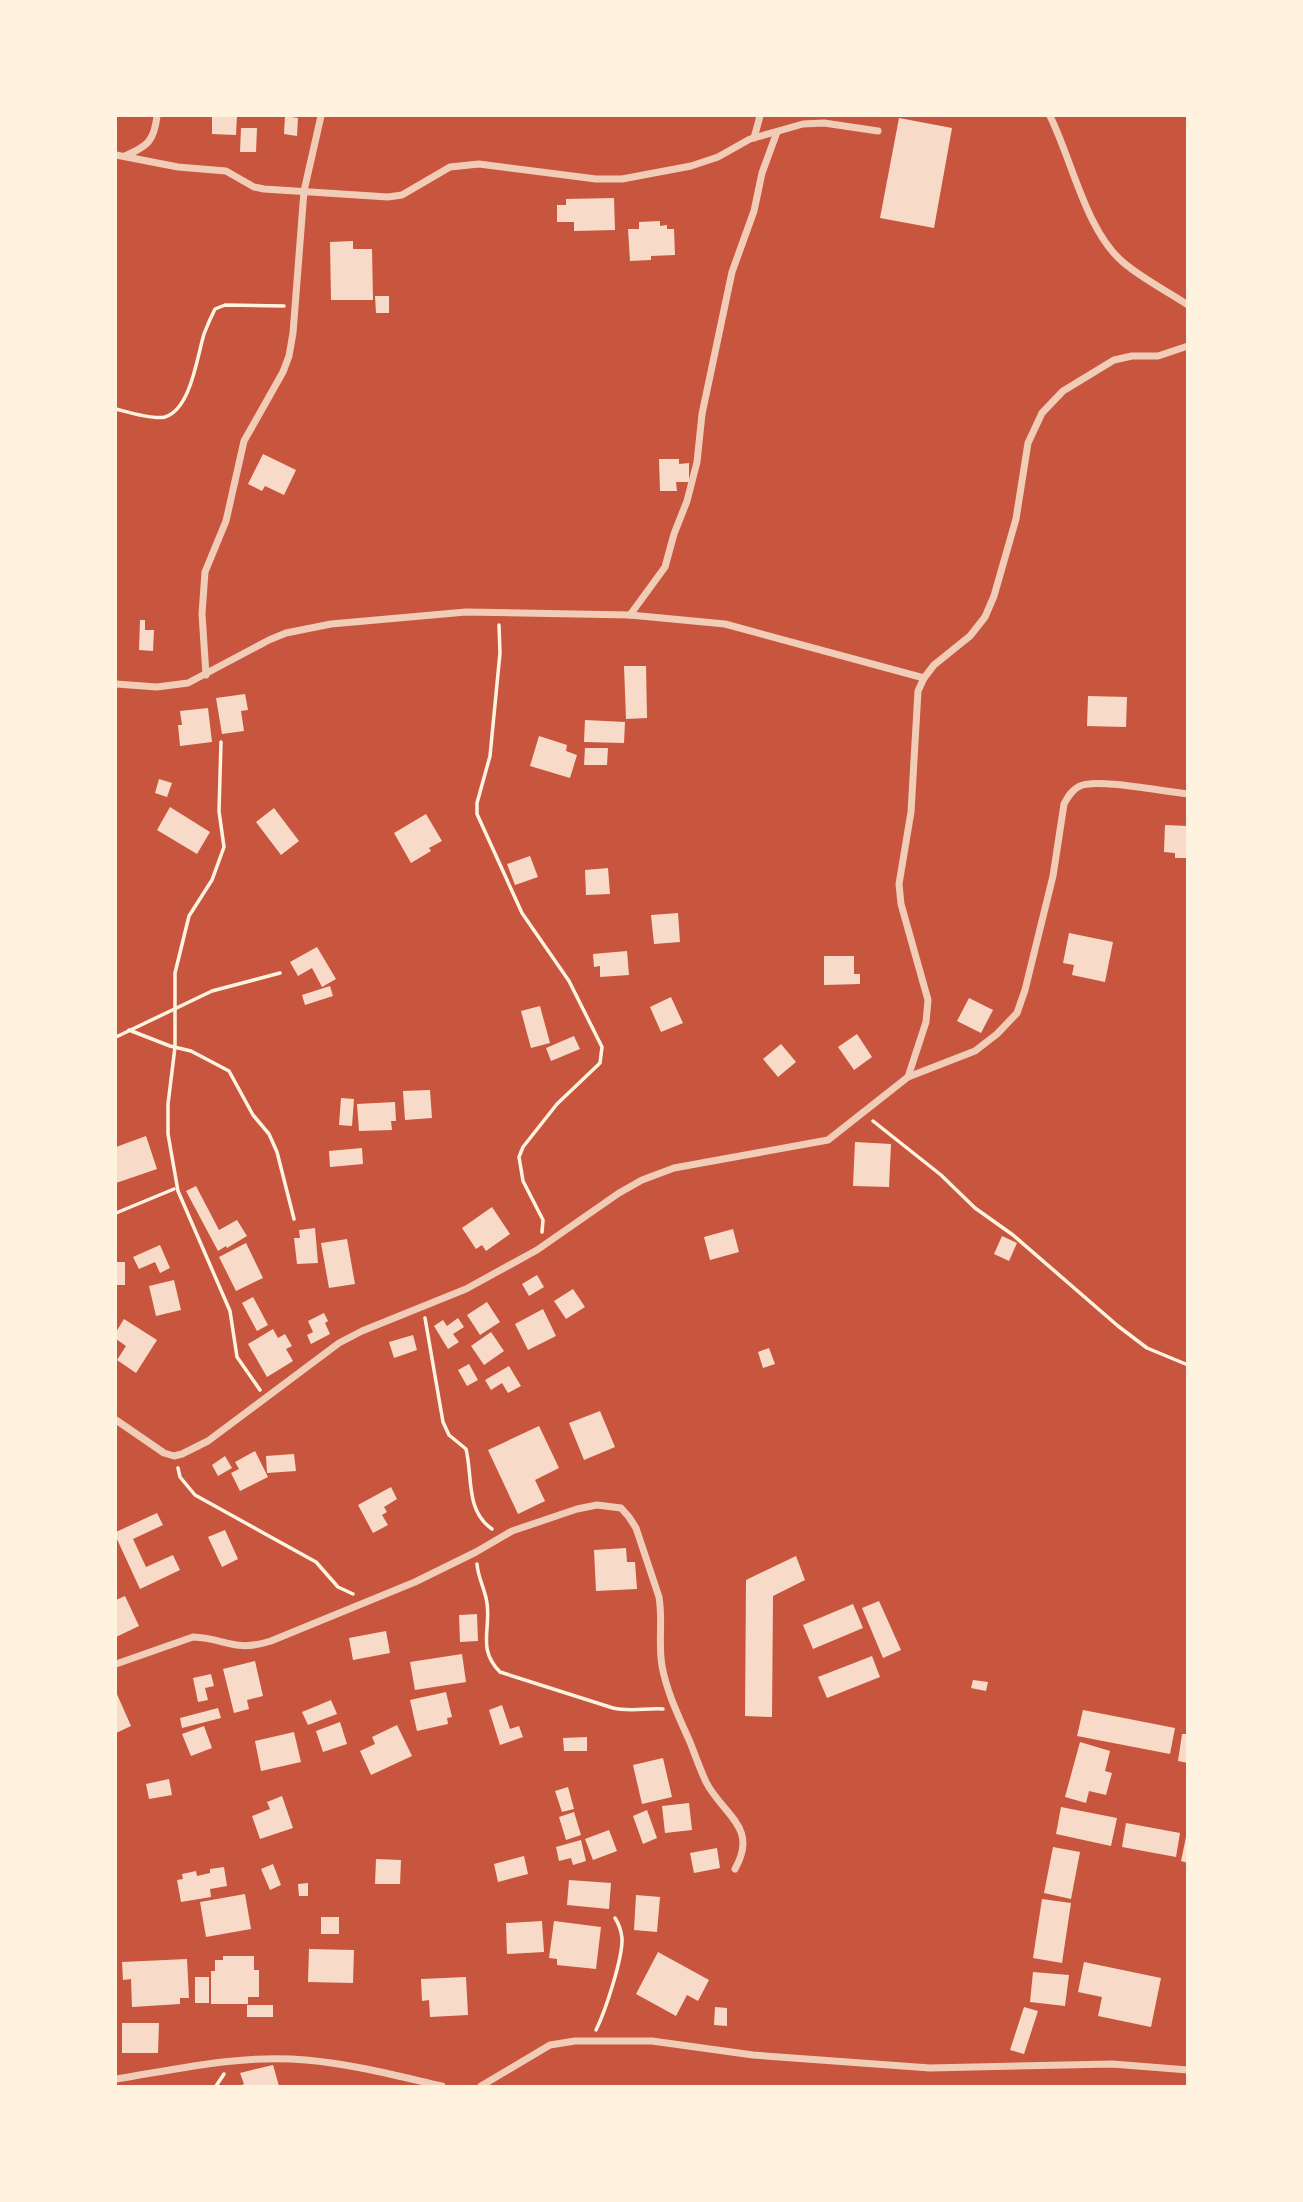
<svg xmlns="http://www.w3.org/2000/svg" width="1303" height="2202" viewBox="0 0 1303 2202" font-family="Literata,serif">
	<rect width="100%" height="100%" fill="#c8553d"/>
	<g fill="#f7dbc8">
		<path d="M212 116H237L236 135 212 134Z"/>
		<path d="M285 116 298 118 297 136 284 134Z"/>
		<path d="M899 118 952 128 934 228 880 218Z"/>
		<path d="M241 128H257L256 152H240Z"/>
		<path d="M614 198 615 230 574 231V222H557V205H566V199Z"/>
		<path d="M660 221V226L667 225V229H674L675 255 651 256V260L630 261 628 229H639V222Z"/>
		<path d="M353 241V249H372L373 300H331L330 242Z"/>
		<path d="M375 296H389V313H376Z"/>
		<path d="M263 454 296 470 284 495 265 486 262 491 248 484Z"/>
		<path d="M659 459H679V464L689 463V482H676L677 491H660Z"/>
		<path d="M140 620H145V630H154L153 651 139 650Z"/>
		<path d="M624 666H646L647 718 626 719Z"/>
		<path d="M245 694 248 710 241 711 244 731 222 734 216 698Z"/>
		<path d="M1088 696 1127 697 1126 727 1087 726Z"/>
		<path d="M208 708 212 742 180 746 178 725H182L180 711Z"/>
		<path d="M585 720 625 722 624 743 584 742Z"/>
		<path d="M539 736 567 745 566 751 577 755 570 778 530 766Z"/>
		<path d="M585 748H608L607 765H584Z"/>
		<path d="M159 779 172 783 167 797 155 793Z"/>
		<path d="M170 807 210 832 197 854 157 830Z"/>
		<path d="M274 808 299 841 281 855 256 822Z"/>
		<path d="M426 814 442 841 429 848 431 851 411 863 394 833Z"/>
		<path d="M1165 825 1188 826V858H1175V853L1164 852Z"/>
		<path d="M530 856 538 877 515 885 507 864Z"/>
		<path d="M608 868 610 894 586 895 585 870Z"/>
		<path d="M678 913 680 942 654 944 651 915Z"/>
		<path d="M1069 933 1113 942 1105 982 1072 975 1074 965 1063 963Z"/>
		<path d="M317 947 336 979 322 987 312 968 298 976 290 962Z"/>
		<path d="M627 951 629 975 600 977V966L594 967 593 954Z"/>
		<path d="M824 956H854V974H860V984L824 985Z"/>
		<path d="M330 986 333 996 305 1005 302 995Z"/>
		<path d="M671 997 683 1023 661 1032 650 1007Z"/>
		<path d="M969 998 993 1010 981 1033 957 1021Z"/>
		<path d="M540 1006 550 1043 531 1048 521 1011Z"/>
		<path d="M857 1034 872 1057 854 1070 838 1047Z"/>
		<path d="M574 1036 580 1049 551 1061 546 1048Z"/>
		<path d="M781 1044 796 1062 778 1077 763 1059Z"/>
		<path d="M430 1090 432 1118 405 1120 403 1091Z"/>
		<path d="M341 1098 354 1099 352 1126 339 1125Z"/>
		<path d="M395 1102 396 1121H391L392 1130 359 1131 357 1104Z"/>
		<path d="M146 1136 157 1169 116 1183V1147Z"/>
		<path d="M855 1142 891 1144 889 1187 853 1186Z"/>
		<path d="M362 1148 363 1164 330 1167 329 1151Z"/>
		<path d="M196 1186 219 1230 237 1220 247 1236 227 1248 226 1246 218 1251 186 1191Z"/>
		<path d="M492 1207 510 1234 486 1251 482 1245 476 1249 462 1228Z"/>
		<path d="M315 1228 318 1263 297 1264 294 1238H300L299 1230Z"/>
		<path d="M733 1229 739 1252 710 1260 704 1237Z"/>
		<path d="M1002 1236 1017 1243 1009 1261 994 1254Z"/>
		<path d="M347 1239 355 1284 329 1288 321 1243Z"/>
		<path d="M246 1243 263 1278 236 1291 219 1257Z"/>
		<path d="M160 1245 170 1268 160 1273 155 1262 139 1269 133 1257Z"/>
		<rect x="116" y="1262" width="9" height="23"/>
		<path d="M537 1275 544 1287 529 1296 522 1284Z"/>
		<path d="M174 1280 181 1310 156 1316 149 1286Z"/>
		<path d="M573 1289 585 1307 566 1319 554 1301Z"/>
		<path d="M253 1297 268 1325 257 1331 242 1303Z"/>
		<path d="M487 1302 500 1322 480 1335 467 1315Z"/>
		<path d="M543 1309 556 1336 528 1350 515 1324Z"/>
		<path d="M324 1313 328 1321 325 1323 330 1334 311 1344 307 1335 313 1332 308 1321Z"/>
		<path d="M458 1318 464 1327 453 1334 459 1342 448 1349 434 1326 443 1320 447 1326Z"/>
		<path d="M124 1319 157 1340 136 1373 117 1360 126 1346 116 1339V1332Z"/>
		<path d="M273 1329 278 1338 285 1334 292 1346 286 1349 293 1361 267 1377 248 1344Z"/>
		<path d="M491 1332 504 1351 484 1365 471 1346Z"/>
		<path d="M413 1335 417 1350 394 1358 389 1342Z"/>
		<path d="M769 1348 775 1364 763 1368 758 1352Z"/>
		<path d="M469 1364 478 1380 467 1386 458 1370Z"/>
		<path d="M509 1366 521 1386 508 1393 502 1383 491 1390 485 1380Z"/>
		<path d="M600 1411 615 1447 584 1460 569 1423Z"/>
		<path d="M539 1426 559 1468 535 1480 545 1501 518 1514 488 1450Z"/>
		<path d="M255 1451 268 1477 240 1491 231 1473 239 1469 235 1462Z"/>
		<path d="M294 1454 296 1471 267 1473 266 1456Z"/>
		<path d="M225 1456 232 1468 218 1476 212 1465Z"/>
		<path d="M391 1487 397 1499 384 1507 387 1512 382 1515 388 1525 373 1533 358 1505Z"/>
		<path d="M157 1513 163 1525 133 1539 146 1567 173 1555 180 1570 140 1589 116 1537V1532Z"/>
		<path d="M225 1530 238 1559 222 1567 208 1537Z"/>
		<path d="M626 1548 627 1562H635L637 1589 596 1591 594 1550Z"/>
		<path d="M796 1556 805 1580 773 1596 772 1717 745 1716 746 1580Z"/>
		<path d="M125 1596 139 1626 116 1637V1600Z"/>
		<path d="M879 1601 901 1650 883 1658 862 1608Z"/>
		<path d="M853 1604 863 1628 813 1649 803 1625Z"/>
		<path d="M477 1614 478 1641 460 1642 459 1615Z"/>
		<path d="M386 1631 390 1653 353 1660 349 1638Z"/>
		<path d="M462 1654 466 1682 415 1690 410 1662Z"/>
		<path d="M872 1656 880 1677 827 1698 818 1677Z"/>
		<path d="M255 1661 263 1696 247 1700 249 1709 234 1713 223 1669Z"/>
		<path d="M211 1674 214 1686 205 1688 208 1700 198 1702 193 1678Z"/>
		<path d="M973 1680 988 1682 986 1691 971 1688Z"/>
		<path d="M116 1692 131 1726 116 1733Z"/>
		<path d="M446 1692 452 1717 447 1718 448 1724 417 1731 410 1700Z"/>
		<path d="M331 1700 337 1714 308 1725 302 1712Z"/>
		<path d="M502 1705 510 1729 519 1726 523 1737 500 1745 489 1710Z"/>
		<path d="M218 1708 221 1718 182 1728 180 1718Z"/>
		<path d="M1083 1710 1175 1728 1170 1754 1077 1736Z"/>
		<path d="M340 1722 347 1744 323 1752 316 1731Z"/>
		<path d="M397 1725 412 1756 371 1775 360 1751 375 1744 372 1737Z"/>
		<path d="M204 1726 212 1748 191 1756 182 1734Z"/>
		<path d="M294 1732 301 1762 261 1771 255 1741Z"/>
		<path d="M1182 1734H1188V1763L1178 1761Z"/>
		<path d="M587 1737V1751H564L563 1738Z"/>
		<path d="M1080 1742 1110 1751 1105 1771 1112 1773 1106 1795 1089 1791 1086 1803 1065 1797Z"/>
		<path d="M663 1758 672 1797 642 1804 633 1765Z"/>
		<path d="M169 1779 172 1795 149 1799 146 1784Z"/>
		<path d="M568 1787 574 1809 562 1812 555 1791Z"/>
		<path d="M282 1796 293 1828 260 1839 252 1816 270 1809 267 1802Z"/>
		<path d="M689 1803 692 1830 665 1833 662 1806Z"/>
		<path d="M1061 1807 1117 1818 1111 1846 1056 1834Z"/>
		<path d="M647 1810 657 1838 643 1844 633 1816Z"/>
		<path d="M574 1812 581 1835 566 1840 559 1817Z"/>
		<path d="M1126 1823 1180 1833 1176 1857 1122 1847Z"/>
		<path d="M609 1830 617 1851 593 1860 585 1839Z"/>
		<path d="M1186 1837H1188V1863L1181 1861Z"/>
		<path d="M581 1840 586 1861 573 1865 571 1858 559 1861 556 1847Z"/>
		<path d="M1053 1847 1080 1852 1071 1899 1044 1893Z"/>
		<path d="M717 1848 720 1868 694 1873 690 1853Z"/>
		<path d="M524 1856 528 1874 498 1882 494 1864Z"/>
		<path d="M376 1859 401 1860 400 1884H375Z"/>
		<path d="M273 1864 281 1885 270 1890 261 1869Z"/>
		<path d="M224 1867 227 1886 210 1889 211 1897 181 1902 177 1880 183 1879 182 1874 196 1871 197 1876 210 1873V1869Z"/>
		<path d="M569 1880 611 1883 609 1909 567 1905Z"/>
		<path d="M308 1883V1896H299L298 1884Z"/>
		<path d="M245 1894 251 1929 206 1937 200 1902Z"/>
		<path d="M636 1895 660 1897 657 1932 634 1930Z"/>
		<path d="M1042 1899 1071 1903 1062 1963 1033 1958Z"/>
		<rect x="321" y="1917" width="18" height="17"/>
		<path d="M542 1921 544 1952 507 1954 506 1923Z"/>
		<path d="M554 1921 601 1927 596 1969 557 1965V1959L549 1958Z"/>
		<path d="M309 1949 354 1950 353 1983 308 1982Z"/>
		<path d="M658 1952 709 1980 698 2001 687 1995 676 2016 636 1994Z"/>
		<path d="M223 1956H254V1970H259V1997H248V2004H211V1971H215V1960H223Z"/>
		<path d="M187 1959 189 1998H180V2004L132 2007 131 1979 123 1980 122 1962Z"/>
		<path d="M1084 1962 1161 1978 1151 2027 1098 2016 1102 1997 1078 1992Z"/>
		<path d="M1033 1972 1069 1975 1065 2006 1030 2002Z"/>
		<rect x="195" y="1977" width="14" height="26"/>
		<path d="M466 1977 468 2015 430 2017 429 2000 422 2001 421 1979Z"/>
		<rect x="247" y="2005" width="26" height="12"/>
		<path d="M715 2007 727 2008V2026L714 2025Z"/>
		<path d="M1024 2007 1038 2011 1024 2054 1010 2050Z"/>
		<path d="M122 2023H159L158 2053H122Z"/>
		<path d="M273 2065 279 2086H239L244 2084 240 2073Z"/>
	</g>
	<g fill="none" stroke-linecap="round" stroke-linejoin="round">
		<g stroke="#fff3e0" stroke-width="3.5">
			<path d="M116 409C128 412 153 420 165 417 191 409 197 357 204 334 207 326 211 317 215 309L225 305 284 306"/>
			<path d="M499 625 500 653 490 756 477 803V814L522 913 569 981 602 1047 600 1063 557 1104 523 1147 519 1157 523 1181 543 1220 542 1232"/>
			<path d="M221 742 219 811 224 847 212 880 189 916 175 973V1047L168 1104V1134L178 1191 230 1311 237 1357 260 1390"/>
			<path d="M129 1030 170 1046 191 1051 229 1071 253 1115 269 1134 277 1152 294 1219"/>
			<path d="M116 1037 212 991 280 973"/>
			<path d="M873 1121 941 1175 975 1208 1013 1235 1118 1326 1147 1348 1188 1365"/>
			<path d="M116 1213 174 1189"/>
			<path d="M425 1318 443 1422 449 1435 466 1449C473 1477 465 1510 492 1529"/>
			<path d="M178 1468 180 1477 195 1495 316 1562 338 1587 353 1594"/>
			<path d="M477 1564C478 1578 485 1589 487 1603 491 1630 477 1649 500 1672L613 1708C630 1712 646 1708 663 1709"/>
			<path d="M596 2030C605 2012 623 1958 622 1938 621 1930 619 1924 615 1918"/>
			<path d="M216 2086 224 2074"/>
		</g>
		<g stroke="#f1ccb7" stroke-width="7">
			<path d="M1050 116C1072 160 1086 232 1124 263 1143 279 1167 291 1188 305"/>
			<path d="M754 138 760 116"/>
			<path d="M116 155 178 167 226 171 254 187 264 189 388 197 402 195 450 167 479 164 596 179H622L691 166 718 157 750 139 803 124 824 123 878 131"/>
			<path d="M125 156C148 146 154 141 157 116"/>
			<path d="M630 615 665 567 674 534 687 501 697 462 702 414 732 272 754 211 762 173 777 132"/>
			<path d="M206 675 202 614 205 572 226 521 244 441 283 372 289 356 293 333 304 191 321 116"/>
			<path d="M116 684 157 687 188 683 269 640 286 633 331 624 466 612 630 615 725 624 924 678"/>
			<path d="M908 1077 926 1022 928 1000 901 904 899 884 911 812 918 691 924 678 934 665 970 636 985 617 994 596 1016 519 1028 443 1042 413 1063 391 1114 360 1132 356H1158L1188 346"/>
			<path d="M116 1420 164 1453 174 1456 182 1454 208 1441 339 1343 362 1331 466 1289 537 1250 619 1193 642 1180 674 1168 828 1140 908 1077 975 1051 997 1034 1017 1013 1025 990 1053 876 1064 804C1068 797 1071 791 1078 787 1094 777 1165 792 1188 794"/>
			<path d="M116 1664 193 1637C226 1638 233 1653 271 1641L415 1582 476 1552 512 1531 577 1509 597 1505 621 1508 629 1517 636 1528 659 1597C663 1620 658 1643 662 1666 667 1693 679 1717 690 1742 695 1755 700 1769 706 1782 723 1815 759 1827 735 1869"/>
			<path d="M116 2079C178 2069 242 2054 306 2060 352 2064 398 2076 442 2086"/>
			<path d="M481 2086 550 2045 575 2041H652L753 2055 930 2068 1112 2064 1188 2070"/>
		</g>
	</g>
	<rect width="1303" height="2202" fill="none" stroke="#fff3e0" stroke-width="234"/>
</svg>
